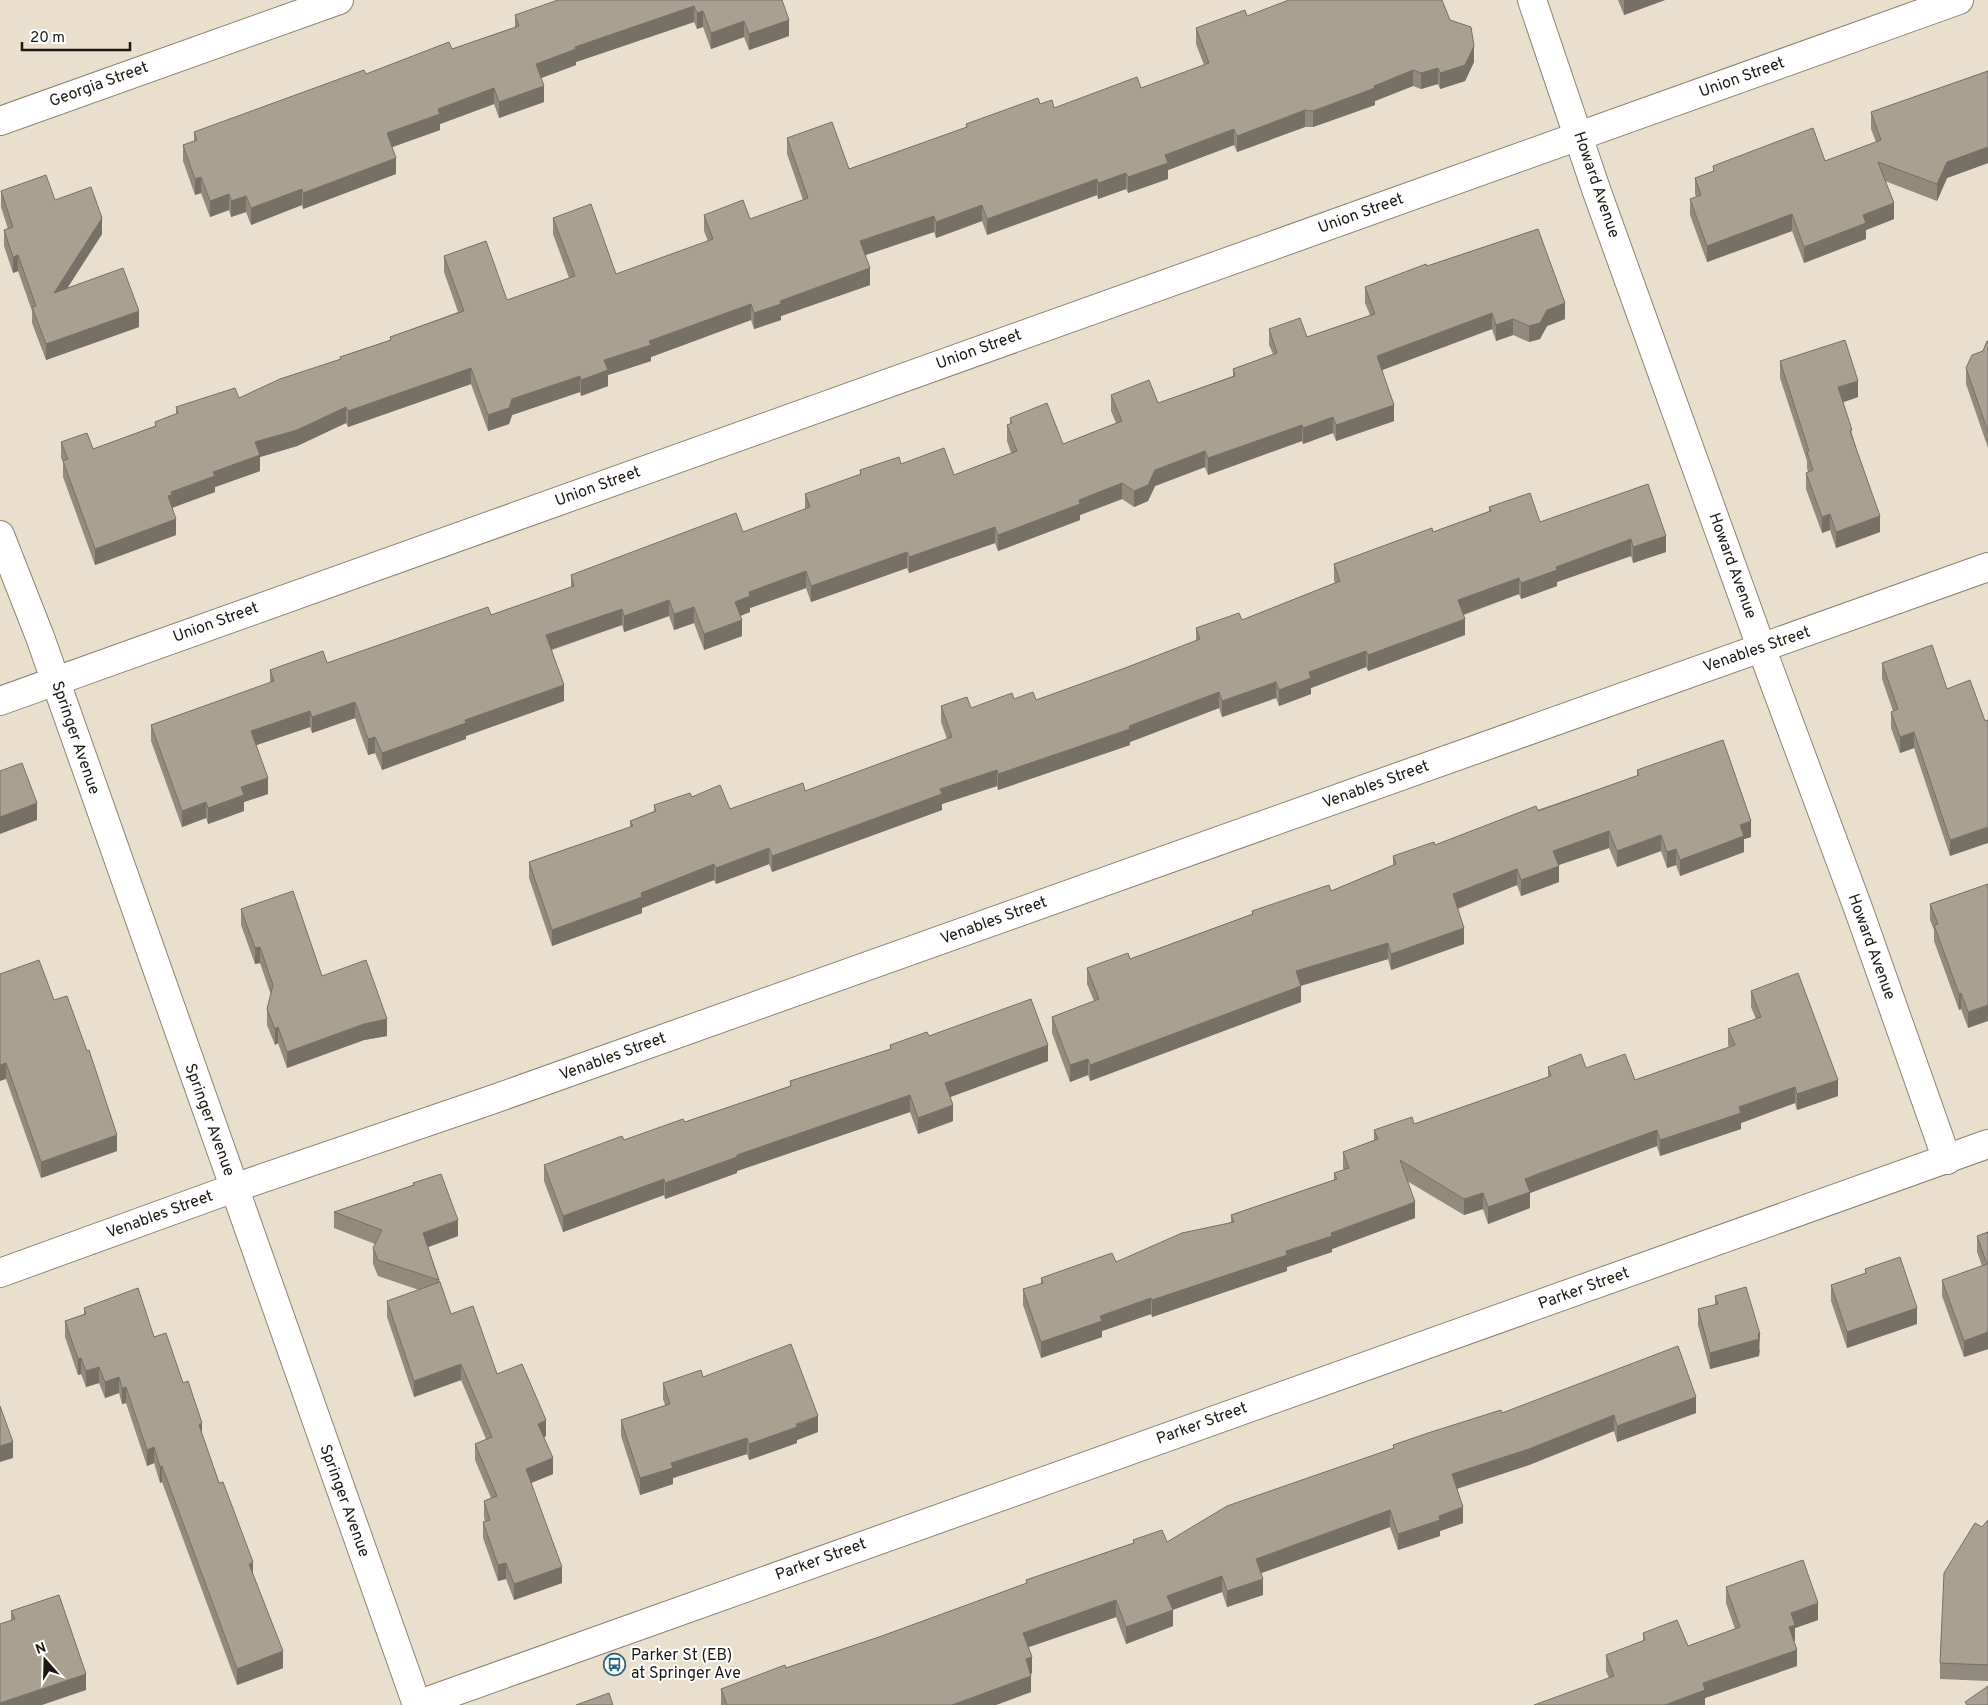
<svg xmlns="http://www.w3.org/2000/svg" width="1988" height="1705" viewBox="0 0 1988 1705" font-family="Overpass,sans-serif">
	<rect width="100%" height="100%" fill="#eadfcd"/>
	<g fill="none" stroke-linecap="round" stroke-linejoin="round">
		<defs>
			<g id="minor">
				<path d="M1532 0 1597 192 1761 647 1858 908 1947 1160"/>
				<path d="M0 121 339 0"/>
				<path d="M0 701 1959 0"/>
				<path d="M0 1273 234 1188 494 1099 1988 567"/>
			</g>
			<g id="tertiary">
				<path d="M0 535 40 637 417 1705"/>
				<path d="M417 1705 1988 1144"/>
			</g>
		</defs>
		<use href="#minor" stroke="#8d8373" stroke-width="30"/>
		<use href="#tertiary" stroke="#8d8373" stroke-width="30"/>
		<use href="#minor" stroke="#fff" stroke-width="28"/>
		<use href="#tertiary" stroke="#fff" stroke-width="28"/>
	</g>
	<g fill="#928a7b">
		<path d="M782 0 789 36 749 50 744 37 711 49 703 27 697 29 694 22 576 62V65L541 78 544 102 499 118 494 104 440 124V130L392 147 396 174 303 209 302 205 251 225 246 212 231 217 229 210 210 217 201 193 195 195 183 161V145L194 141V132L366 74 452 49 515 27V15Z"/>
		<path d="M1618 0H1665L1624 15Z"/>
		<path d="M1247 16 1450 20 1474 62 1465 81 1440 89 1438 84 1421 89 1413 86 1375 101V105L1313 127H1305L1237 152 1234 145 1168 170V179L1128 193 1126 189 1098 199 1097 195 987 235 982 221 936 238 934 232 865 255 870 285 781 316V320L754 329 751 320 651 357V361L608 375V386L581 396 580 392 512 415 509 424 488 431 471 384 348 427 346 423 297 446 260 457V471L215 487V492L172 507 176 535 95 565 63 477V462L61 458V442L93 449 155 426V422L176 414V407L239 398 340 359V357L390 340V337L458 312 444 272V256L507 300 569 278 553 234V218L616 274 708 241 704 231V215L750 219 803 200 787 154V138L849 169 966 128V124L1040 104 1054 108 1141 88 1204 65 1196 44V28Z"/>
		<path d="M1988 71V163L1947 178 1937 201 1885 181 1894 219 1866 230V239L1804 263 1792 231 1707 262 1690 215V199L1696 197 1695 194V178L1713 171V166L1825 161 1876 142 1871 129V112Z"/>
		<path d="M1 191 55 200 102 234 67 288 139 327 46 360 32 323V311L18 271 13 273 4 246V230L8 229 1 207Z"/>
		<path d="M1427 266 1565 319 1547 326 1540 339 1529 342 1513 335 1496 341 1492 329 1382 370 1394 421 1336 441 1333 433 1303 444 1302 441 1208 475 1205 467 1155 486 1148 501 1134 507 1122 499 1080 515V520L998 551 995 543 909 573 907 568 811 602 806 588 750 608V612L740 616 742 636 704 650 694 623 674 630 669 616 624 632 622 625 552 650 564 701 466 736V739L382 770 375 753 368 755 355 718 312 733 310 727 256 745 268 794 244 802V811L208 824 206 818 182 827 151 741V725L270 683V670L327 663 491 615 571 587V575L743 532 805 509V494L860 475V470L901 464 954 475 1011 453 1007 441V425L1010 424V418L1063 444 1116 423 1111 411V395L1158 403 1233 376V369L1273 354 1269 345V329L1307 337 1370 315 1365 303V287Z"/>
		<path d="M1988 341V448L1966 384V368L1983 351Z"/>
		<path d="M1780 361 1858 397 1843 402 1880 532 1836 548 1830 530 1822 533 1806 489V473L1808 472 1807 468V461L1780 378Z"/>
		<path d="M1648 484 1666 552 1633 563 1631 556 1557 582V586L1521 599 1519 594 1464 615 1465 635 1368 671 1366 667 1311 688V694L1279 706 1276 698 1222 717 1219 708 1130 742V745L998 790 997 786 942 804V810L772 872 769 864 716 884 714 880 642 908V913L552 946 529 878V862L630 827V821L654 811V805L692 797 730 809 805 791 947 739 941 722V706L971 708 1014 699 1036 700 1125 668 1196 641V628L1242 620 1335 583 1334 580V564L1433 532 1489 511V507L1540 522Z"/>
		<path d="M1882 663 1947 689 1970 680 1950 856 1914 748 1900 753 1891 728V712L1893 711 1882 679Z"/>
		<path d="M1637 770 1751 837 1744 839V852L1680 876 1676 865 1667 868 1661 851 1617 867 1609 848 1558 865 1559 882 1521 896 1517 885 1458 909 1464 944 1391 970 1388 959 1301 986V1002L1090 1081 1088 1075 1070 1082 1052 1033V1017L1094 1001 1087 984V968L1130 959 1252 914V911L1331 891 1393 865V856L1435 845 1637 776Z"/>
		<path d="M1988 884 1968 1028 1961 1009 1959 1010 1934 941V930L1930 920V904Z"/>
		<path d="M241 909 322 976 387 1036 364 1040 287 1068 278 1043 275 1045 267 1025V1009L271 995 260 963 255 964 241 925Z"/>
		<path d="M0 974 54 1000 117 1151 41 1178 6 1079Z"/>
		<path d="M1751 991 1838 1096 1797 1110 1795 1103 1741 1123V1129L1660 1156 1657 1146 1540 1189 1530 1193V1208L1488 1224 1483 1209 1464 1215 1407 1181 1415 1218 1332 1249V1252L1287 1267V1271L1152 1317 1151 1314 1102 1331V1337L1041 1358 1023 1305V1289L1041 1284V1278L1116 1262 1231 1222V1215L1334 1180V1173L1344 1170 1343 1168V1152L1374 1140V1130L1414 1124 1548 1077V1067L1586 1068 1635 1080 1729 1047 1728 1045V1029L1756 1019 1751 1007Z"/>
		<path d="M929 1036 1048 1061 950 1097 953 1121 918 1134 910 1112 737 1171V1173L665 1199 664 1195 563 1232 544 1181V1165L685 1122 790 1086V1081L890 1049V1045Z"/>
		<path d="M413 1183 458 1236 428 1247 451 1314 546 1436 544 1437 553 1474 531 1483 562 1583 514 1600 506 1579 498 1581 483 1538V1522H485L484 1517V1501L491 1498 475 1460V1444L486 1439 461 1380 414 1397 387 1317V1301L419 1290 378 1276 373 1264V1248L375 1244 334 1228V1212L413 1185Z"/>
		<path d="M1988 1232V1349L1964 1357 1942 1296V1280L1982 1266 1977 1252V1236Z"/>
		<path d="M1865 1269 1917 1324 1847 1348 1831 1301V1285L1865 1274Z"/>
		<path d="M1715 1296 1760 1350 1759 1356 1710 1369 1698 1325V1309L1715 1305Z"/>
		<path d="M84 1308 154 1337 183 1383 253 1575 283 1668 237 1685 162 1482 160 1483 154 1463 147 1466 126 1403 122 1404 119 1393 105 1398 99 1383 86 1387 81 1374 78 1375 65 1337V1321L84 1314Z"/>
		<path d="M703 1377 818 1432 797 1440V1443L749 1460 747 1454 673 1478V1484L640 1495 621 1436V1420L665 1405 663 1399V1383Z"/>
		<path d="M1502 1413H1696L1617 1442 1614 1431 1529 1465 1457 1489 1463 1523 1440 1531V1536L1398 1550 1390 1527 1261 1573 1263 1595 1227 1607 1222 1592 1172 1610 1173 1626 1126 1644 1116 1617 1029 1647 1032 1673 1031 1674V1692L996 1705H721V1689L879 1637 1026 1584V1580L1133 1543V1540L1167 1542 1393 1449V1445Z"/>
		<path d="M1988 1520V1681L1940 1679V1663L1982 1527Z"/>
		<path d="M1726 1587 1818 1620 1795 1628V1641H1794L1797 1666 1705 1698V1705L1609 1678 1606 1671V1655L1643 1641V1633L1688 1646 1735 1629 1726 1603Z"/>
		<path d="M11 1611 86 1690 11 1620Z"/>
	</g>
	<g fill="#777064">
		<path d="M1624 0H1665L1624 15Z"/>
		<path d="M694 6V22L576 62V65L536 80V64L575 47Z"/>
		<path d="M703 11V27L697 29V13Z"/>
		<path d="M789 20V36L749 50V34Z"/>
		<path d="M744 21V37L711 49V33Z"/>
		<path d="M1474 46V62L1465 81 1440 89V73Z"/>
		<path d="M1438 68V84L1421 89V73Z"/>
		<path d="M1413 70V86L1375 101V105L1313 127V111Z"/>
		<path d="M544 86V102L499 118V102Z"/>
		<path d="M494 88V104L440 124V130L387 149V133L438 109Z"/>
		<path d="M1305 110V127L1237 152V136Z"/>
		<path d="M1234 129V145L1168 170V179L1128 193V177L1165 155Z"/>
		<path d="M1988 147V163L1947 178 1937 201V184L1947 162Z"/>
		<path d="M396 158V174L303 209V193Z"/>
		<path d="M1126 173V189L1098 199V183Z"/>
		<path d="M201 177V193L195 195V179Z"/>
		<path d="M1097 179V195L987 235V219Z"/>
		<path d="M302 189V205L251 225V208Z"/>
		<path d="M229 194V210L210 217V201Z"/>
		<path d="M246 196V212L231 217V201Z"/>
		<path d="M1894 203V219L1866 230V239L1804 263V247L1863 215Z"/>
		<path d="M982 205V221L936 238V222Z"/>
		<path d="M1792 214V231L1707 262V246Z"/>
		<path d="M934 216V232L860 257V241Z"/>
		<path d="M102 218V234L54 309V293Z"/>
		<path d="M18 255V271L13 273V257Z"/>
		<path d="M870 268V285L781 316V320L754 329V313L780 301Z"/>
		<path d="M1565 303V319L1547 326 1540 339 1529 342V326L1547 310Z"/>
		<path d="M751 304V320L651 357V361L608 375V386L581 396V380L604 360 649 341Z"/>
		<path d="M139 311V327L46 360V344Z"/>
		<path d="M1492 313V329L1377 372V356Z"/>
		<path d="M1513 319V335L1496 341V325Z"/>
		<path d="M471 368V384L348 427V411Z"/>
		<path d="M580 376V392L512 415 509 424 488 431V415L512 399Z"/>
		<path d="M1858 381V397L1838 404V387Z"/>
		<path d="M1394 405V421L1336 441V425Z"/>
		<path d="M346 407V423L297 446 260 457V471L215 487V492L172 508 168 496 171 492 213 472 255 442Z"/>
		<path d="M1333 417V433L1303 444V428Z"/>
		<path d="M1302 425V441L1208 475V458Z"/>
		<path d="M1205 451V467L1155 486 1148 501 1134 507V491L1155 470Z"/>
		<path d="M1122 483V499L1080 515V520L998 551V535L1079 500Z"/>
		<path d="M1830 514V530L1822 533V517Z"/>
		<path d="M1880 516V532L1836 548V532Z"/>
		<path d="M176 519V535L95 565V549Z"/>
		<path d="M995 527V543L909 573V557Z"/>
		<path d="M1666 536V552L1633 563V547Z"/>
		<path d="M1631 539V556L1557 582V586L1521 599V583L1556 567Z"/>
		<path d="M907 552V568L811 602V586Z"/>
		<path d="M806 571V588L750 608V612L735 618V602L749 592Z"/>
		<path d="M1519 578V594L1458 616V600Z"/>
		<path d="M669 600V616L624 632V616Z"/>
		<path d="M694 607V623L674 630V614Z"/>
		<path d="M622 609V625L546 651V635Z"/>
		<path d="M1465 619V635L1368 671V655Z"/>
		<path d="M742 620V636L704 650V634Z"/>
		<path d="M1366 651V667L1311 688V694L1279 706V690L1309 672Z"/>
		<path d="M1276 682V698L1222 717V701Z"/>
		<path d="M564 685V701L466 736V739L382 770V753L465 720Z"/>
		<path d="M1219 692V708L1130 742V745L998 790V774Z"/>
		<path d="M355 702V718L312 733V717Z"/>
		<path d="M310 711V727L251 747V731Z"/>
		<path d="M1914 732V748L1900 753V737Z"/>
		<path d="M375 737V753L368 755V739Z"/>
		<path d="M997 770V786L942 804V810L772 872V856L940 789Z"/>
		<path d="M268 778V794L244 802V811L208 824V808L241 787Z"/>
		<path d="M206 802V818L182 827V811Z"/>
		<path d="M37 803V820L0 834V817Z"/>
		<path d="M1751 821V837L1744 839V852L1680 876V860L1740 825Z"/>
		<path d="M1988 827V843L1950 856V840Z"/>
		<path d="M1609 831V848L1553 867V851Z"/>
		<path d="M1661 835V851L1617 867V851Z"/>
		<path d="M769 848V864L716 884V868Z"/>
		<path d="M1676 849V865L1667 868V852Z"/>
		<path d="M714 864V880L642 908V913L552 946V930L641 893Z"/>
		<path d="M1559 866V882L1521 896V880Z"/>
		<path d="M1517 869V885L1453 910V894Z"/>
		<path d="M1464 928V944L1391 970V954Z"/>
		<path d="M1388 943V959L1296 987V971Z"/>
		<path d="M260 947V963L255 964V948Z"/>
		<path d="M1301 986V1002L1090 1081V1065Z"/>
		<path d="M1961 993V1009L1959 1010V994Z"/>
		<path d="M1988 1005V1021L1968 1028V1012Z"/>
		<path d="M387 1019V1036L364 1040 287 1068V1052L364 1024Z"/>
		<path d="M278 1027V1043L275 1045V1029Z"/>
		<path d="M1048 1045V1061L945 1099V1083Z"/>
		<path d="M1088 1059V1075L1070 1082V1065Z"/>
		<path d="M6 1063V1079L0 1081V1065Z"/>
		<path d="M1838 1080V1096L1797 1110V1094Z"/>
		<path d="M1795 1087V1103L1741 1123V1129L1660 1156V1140L1739 1107Z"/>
		<path d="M910 1095V1112L737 1171V1173L665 1199V1183L737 1155Z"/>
		<path d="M953 1105V1121L918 1134V1118Z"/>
		<path d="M1657 1130V1146L1530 1193V1208L1488 1224V1207L1525 1179Z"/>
		<path d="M117 1135V1151L41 1178V1162Z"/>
		<path d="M664 1179V1195L563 1232V1216Z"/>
		<path d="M1483 1193V1209L1464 1215V1199Z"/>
		<path d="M1415 1202V1218L1332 1249V1252L1287 1267V1271L1152 1317V1300L1286 1251 1331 1233Z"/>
		<path d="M458 1220V1236L423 1249V1233Z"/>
		<path d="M1151 1298V1314L1102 1331V1337L1041 1358V1342L1100 1316Z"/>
		<path d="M1917 1308V1324L1847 1348V1332Z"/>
		<path d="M1988 1332V1349L1964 1357V1341Z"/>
		<path d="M1758 1334H1760L1759 1356 1710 1369V1353Z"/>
		<path d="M81 1358V1374L78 1375V1359Z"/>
		<path d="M461 1364V1380L414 1397V1381Z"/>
		<path d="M99 1367V1383L86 1387V1371Z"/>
		<path d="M119 1377V1393L105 1398V1382Z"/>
		<path d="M126 1387V1403L122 1404V1388Z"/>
		<path d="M1696 1397V1413L1617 1442V1426Z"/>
		<path d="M1614 1415V1431L1529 1465 1452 1490V1474Z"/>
		<path d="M818 1416V1432L797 1440V1443L749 1460V1444Z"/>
		<path d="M546 1420V1436L538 1440V1424Z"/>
		<path d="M202 1423V1439L199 1425Z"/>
		<path d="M747 1438V1454L673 1478V1484L640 1495V1478L671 1463Z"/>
		<path d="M13 1442V1458L0 1462V1446Z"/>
		<path d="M154 1447V1463L147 1466V1450Z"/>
		<path d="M553 1458V1474L526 1485V1469Z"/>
		<path d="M162 1466V1482L160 1483V1467Z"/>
		<path d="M1463 1507V1523L1440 1531V1536L1398 1550V1534L1439 1516Z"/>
		<path d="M1390 1510V1527L1256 1575V1559Z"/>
		<path d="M253 1562V1578L249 1564Z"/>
		<path d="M506 1563V1579L498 1581V1565Z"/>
		<path d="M562 1567V1583L514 1600V1584Z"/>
		<path d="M1222 1576V1592L1167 1612V1596Z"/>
		<path d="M1263 1579V1595L1227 1607V1591Z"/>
		<path d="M1116 1600V1617L1023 1649V1633Z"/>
		<path d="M1818 1603V1620L1795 1628V1641L1789 1643V1627L1791 1613Z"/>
		<path d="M1173 1610V1626L1126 1644V1627Z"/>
		<path d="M1797 1650V1666L1705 1698V1705H1665L1703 1683Z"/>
		<path d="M283 1651V1668L237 1685V1669Z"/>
		<path d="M1032 1657V1673L1026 1676V1659Z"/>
		<path d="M86 1674V1690L42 1705H0V1703Z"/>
		<path d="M1031 1676V1692L996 1705H952Z"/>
	</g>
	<g fill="#aaa08f" stroke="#777064">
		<path d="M558 0H782L789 20 749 34 744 21 711 33 703 11 697 13 694 6 575 47 576 49 536 64 544 86 499 102 494 88 438 109 440 114 387 133 396 158 303 193 302 189 251 208 246 196 231 201 229 194 210 201 201 177 195 179 183 145 197 140 194 132 364 70 366 74 449 42 452 49 519 26 515 15Z"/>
		<path d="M1289 0H1442L1450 20 1471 27 1474 46 1465 65 1440 73 1438 68 1421 73 1413 70 1374 86 1375 88 1313 111 1305 110 1237 136 1234 129 1165 155 1168 163 1128 177 1126 173 1098 183 1097 179 987 219 982 205 936 222 934 216 860 241 870 268 780 301 781 304 754 313 751 304 649 341 651 345 604 360 608 370 581 380 580 376 512 399 509 408 488 415 471 368 348 411 346 407 297 430 255 442 260 455 213 472 215 476 171 492 172 495 168 496 176 519 95 549 63 461 68 459 61 442 87 433 93 449 156 426 155 422 178 413 176 407 235 388 239 398 280 379 341 359 340 357 391 340 390 337 464 311 444 256 486 241 507 300 575 276 553 218 591 204 616 274 713 239 704 215 743 200 750 219 808 198 787 138 832 122 849 169 967 127 966 124 1038 98 1040 104 1052 100 1054 108 1137 77 1141 88 1209 63 1196 28 1245 10 1247 16Z"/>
		<path d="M1988 71V147L1947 162 1937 184 1878 162 1894 203 1863 215 1866 223 1804 247 1792 214 1707 246 1690 199 1701 195 1695 178 1714 171 1713 166 1813 128 1825 161 1881 140 1871 112Z"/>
		<path d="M46 175 55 200 91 187 102 218 54 293 123 268 139 311 46 344 32 307 36 306 18 255 13 257 4 230 13 227 1 191Z"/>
		<path d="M1538 229 1565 303 1547 310 1540 323 1529 326 1513 319 1496 325 1492 313 1377 356 1394 405 1336 425 1333 417 1303 428 1302 425 1208 458 1205 451 1155 470 1148 485 1134 491 1122 483 1079 500 1080 504 998 535 995 527 909 557 907 552 811 586 806 571 749 592 750 596 735 602 742 620 704 634 694 607 674 614 669 600 624 616 622 609 546 635 564 685 465 720 466 723 382 753 375 737 368 739 355 702 312 717 310 711 251 731 268 778 241 787 244 795 208 808 206 802 182 811 151 725 274 681 270 670 323 651 327 663 488 607 491 615 574 586 571 575 736 513 743 532 810 507 805 494 861 474 860 470 899 457 901 464 944 448 954 475 1017 451 1007 425 1012 423 1010 418 1047 403 1063 444 1122 421 1111 395 1149 380 1158 403 1235 376 1233 369 1277 353 1269 329 1300 318 1307 337 1375 314 1365 287 1426 264 1427 266Z"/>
		<path d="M1845 340 1858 381 1838 387 1852 430 1850 431 1880 516 1836 532 1830 514 1822 517 1806 473 1813 470 1807 452 1809 451 1780 361Z"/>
		<path d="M1987 341H1988V432L1966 368 1972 355 1983 351Z"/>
		<path d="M1648 484 1666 536 1633 547 1631 539 1556 567 1557 570 1521 583 1519 578 1458 600 1465 619 1368 655 1366 651 1309 672 1311 678 1279 690 1276 682 1222 701 1219 692 1129 726 1130 729 998 774 997 770 940 789 942 794 772 856 769 848 716 868 714 864 641 893 642 897 552 930 529 862 633 826 630 821 656 811 654 805 690 793 692 797 720 785 730 809 803 783 805 791 952 737 941 706 967 697 971 708 1012 693 1014 699 1033 692 1036 700 1125 668 1200 639 1196 628 1239 613 1242 620 1340 581 1334 564 1432 528 1433 532 1491 511 1489 507 1530 493 1540 522Z"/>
		<path d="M1932 645 1947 689 1970 680 1985 721 1988 720V827L1950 840 1914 732 1900 737 1891 712 1898 709 1882 663Z"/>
		<path d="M1723 740 1751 821 1740 825 1744 836 1680 860 1676 849 1667 852 1661 835 1617 851 1609 831 1553 851 1559 866 1521 880 1517 869 1453 894 1464 928 1391 954 1388 943 1296 971 1301 986 1090 1065 1088 1059 1070 1065 1052 1017 1099 999 1087 968 1128 953 1130 959 1253 914 1252 911 1329 885 1331 891 1396 864 1393 856 1434 842 1435 845 1536 806 1538 811 1639 775 1637 770Z"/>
		<path d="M22 763 37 803 0 817V771Z"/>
		<path d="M1988 884V1005L1968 1012 1961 993 1959 994 1934 925 1938 924 1930 904Z"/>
		<path d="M293 891 322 976 366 960 387 1019 364 1024 287 1052 278 1027 275 1029 267 1009 273 985 260 947 255 948 241 909Z"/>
		<path d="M39 960 54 1000 67 996 87 1051 89 1050 117 1135 41 1162 6 1063 0 1065V974Z"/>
		<path d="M1798 973 1838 1080 1797 1094 1795 1087 1739 1107 1741 1113 1660 1140 1657 1130 1540 1173 1525 1179 1530 1192 1488 1207 1483 1193 1464 1199 1400 1160 1415 1202 1331 1233 1332 1236 1286 1251 1287 1255 1152 1300 1151 1298 1100 1316 1102 1321 1041 1342 1023 1289 1043 1283 1041 1278 1112 1253 1116 1262 1182 1233 1234 1222 1231 1215 1337 1179 1334 1173 1349 1168 1343 1152 1378 1139 1374 1130 1412 1117 1414 1124 1551 1076 1548 1067 1581 1054 1586 1068 1625 1054 1635 1080 1735 1045 1728 1029 1761 1017 1751 991Z"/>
		<path d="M1031 999 1048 1045 945 1083 953 1105 918 1118 910 1095 737 1155V1157L665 1183 664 1179 563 1216 544 1165 622 1136 624 1140 683 1119 685 1122 720 1110 791 1086 790 1081 891 1049 890 1045 927 1032 929 1036Z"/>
		<path d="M441 1174 458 1220 423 1233 439 1280 378 1260 373 1248 382 1230 334 1212 414 1185 413 1183Z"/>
		<path d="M1988 1232V1332L1964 1341 1942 1280 1987 1264 1977 1236Z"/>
		<path d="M1900 1257 1917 1308 1847 1332 1831 1285 1866 1273 1865 1269Z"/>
		<path d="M440 1282 451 1314 473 1306 497 1374 522 1364 546 1420 538 1424 553 1458 526 1469 562 1567 514 1584 506 1563 498 1565 483 1522 490 1520 484 1501 497 1496 475 1444 492 1437 461 1364 414 1381 387 1301Z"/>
		<path d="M1746 1287 1760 1334H1758L1759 1339 1710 1353 1698 1309 1718 1304 1715 1296Z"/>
		<path d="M138 1288 154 1337 166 1333 183 1383 188 1381 202 1423 199 1425 219 1483 223 1482 253 1562 249 1564 283 1651 237 1669 162 1466 160 1467 154 1447 147 1450 126 1387 122 1388 119 1377 105 1382 99 1367 86 1371 81 1358 78 1359 65 1321 86 1314 84 1308Z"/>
		<path d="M791 1344 818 1416 796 1424 797 1427 749 1444 747 1438 671 1463 673 1468 640 1478 621 1420 670 1404 663 1383 701 1370 703 1377Z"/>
		<path d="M1678 1346 1696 1397 1617 1426 1614 1415 1529 1449 1452 1474 1463 1507 1439 1516 1440 1520 1398 1534 1390 1510 1256 1559 1263 1579 1227 1591 1222 1576 1167 1596 1173 1610 1126 1627 1116 1600 1023 1633 1032 1657 1026 1659 1031 1676 952 1705H727L721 1689 785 1665 786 1668 879 1637 1027 1583 1026 1580 1134 1543 1133 1540 1162 1530 1167 1542 1227 1506 1394 1448 1393 1445 1431 1432 1501 1410 1502 1413Z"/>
		<path d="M0 1406 13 1442 0 1446Z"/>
		<path d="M1988 1520V1665L1940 1663 1944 1573 1975 1523 1982 1527Z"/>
		<path d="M1803 1560 1818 1603 1791 1613 1795 1625 1789 1627 1797 1650 1703 1683 1705 1690 1665 1705H1534L1614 1676 1606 1655 1645 1640 1643 1633 1677 1620 1688 1646 1740 1627 1726 1587Z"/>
		<path d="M59 1595 86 1674 0 1703V1624L15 1619 11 1611Z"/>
		<path d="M1988 1686V1705H1967L1965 1702Z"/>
		<path d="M609 1693 613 1705H576Z"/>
	</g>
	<defs>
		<symbol id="bus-ring" viewBox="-11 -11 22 22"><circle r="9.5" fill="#fff" stroke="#2d657f" stroke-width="1.5"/><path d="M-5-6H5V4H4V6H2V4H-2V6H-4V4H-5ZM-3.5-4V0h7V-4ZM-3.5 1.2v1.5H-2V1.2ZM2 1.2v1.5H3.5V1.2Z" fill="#2d657f"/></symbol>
	</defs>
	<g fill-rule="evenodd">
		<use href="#bus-ring" x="602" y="1652" width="25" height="25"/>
	</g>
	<g text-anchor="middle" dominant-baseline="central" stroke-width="4" stroke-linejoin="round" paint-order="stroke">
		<g font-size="16" fill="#1c1812" stroke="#fff">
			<text transform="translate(1742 78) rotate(-20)">Union Street</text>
			<text transform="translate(99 85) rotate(-20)">Georgia Street</text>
			<text transform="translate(1596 185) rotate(71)">Howard Avenue</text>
			<text transform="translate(1361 214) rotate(-20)">Union Street</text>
			<text transform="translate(979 350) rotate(-20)">Union Street</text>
			<text transform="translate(598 487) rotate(-20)">Union Street</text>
			<text transform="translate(1732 566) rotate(70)">Howard Avenue</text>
			<text transform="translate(216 623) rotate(-20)">Union Street</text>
			<text transform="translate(1757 650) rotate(-19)">Venables Street</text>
			<text transform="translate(75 738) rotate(71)">Springer Avenue</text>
			<text transform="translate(1376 785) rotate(-20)">Venables Street</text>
			<text transform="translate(994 921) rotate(-20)">Venables Street</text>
			<text transform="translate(1871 947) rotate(70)">Howard Avenue</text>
			<text transform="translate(613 1057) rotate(-20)">Venables Street</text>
			<text transform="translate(209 1120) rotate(70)">Springer Avenue</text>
			<text transform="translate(160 1215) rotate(-20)">Venables Street</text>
			<text transform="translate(1584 1289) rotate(-20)">Parker Street</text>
			<text transform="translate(1202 1424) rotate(-20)">Parker Street</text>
			<text transform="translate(344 1501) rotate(70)">Springer Avenue</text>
			<text transform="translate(821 1560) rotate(-20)">Parker Street</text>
		</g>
		<g font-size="16" fill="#1c1812" stroke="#fff" text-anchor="start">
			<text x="631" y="1656">Parker St (EB)<tspan x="631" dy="18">at Springer Ave</tspan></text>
		</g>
	</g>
	<g transform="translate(45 1660) rotate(340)" stroke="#ffffff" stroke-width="4" paint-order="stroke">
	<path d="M0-4L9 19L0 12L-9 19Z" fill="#1c1812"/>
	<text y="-8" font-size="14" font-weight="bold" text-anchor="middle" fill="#1c1812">N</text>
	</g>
	<path d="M22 42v8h108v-8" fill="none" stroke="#1c1812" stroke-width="2.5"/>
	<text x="30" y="42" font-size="15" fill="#1c1812" stroke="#ffffff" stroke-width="4" paint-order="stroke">20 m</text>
</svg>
